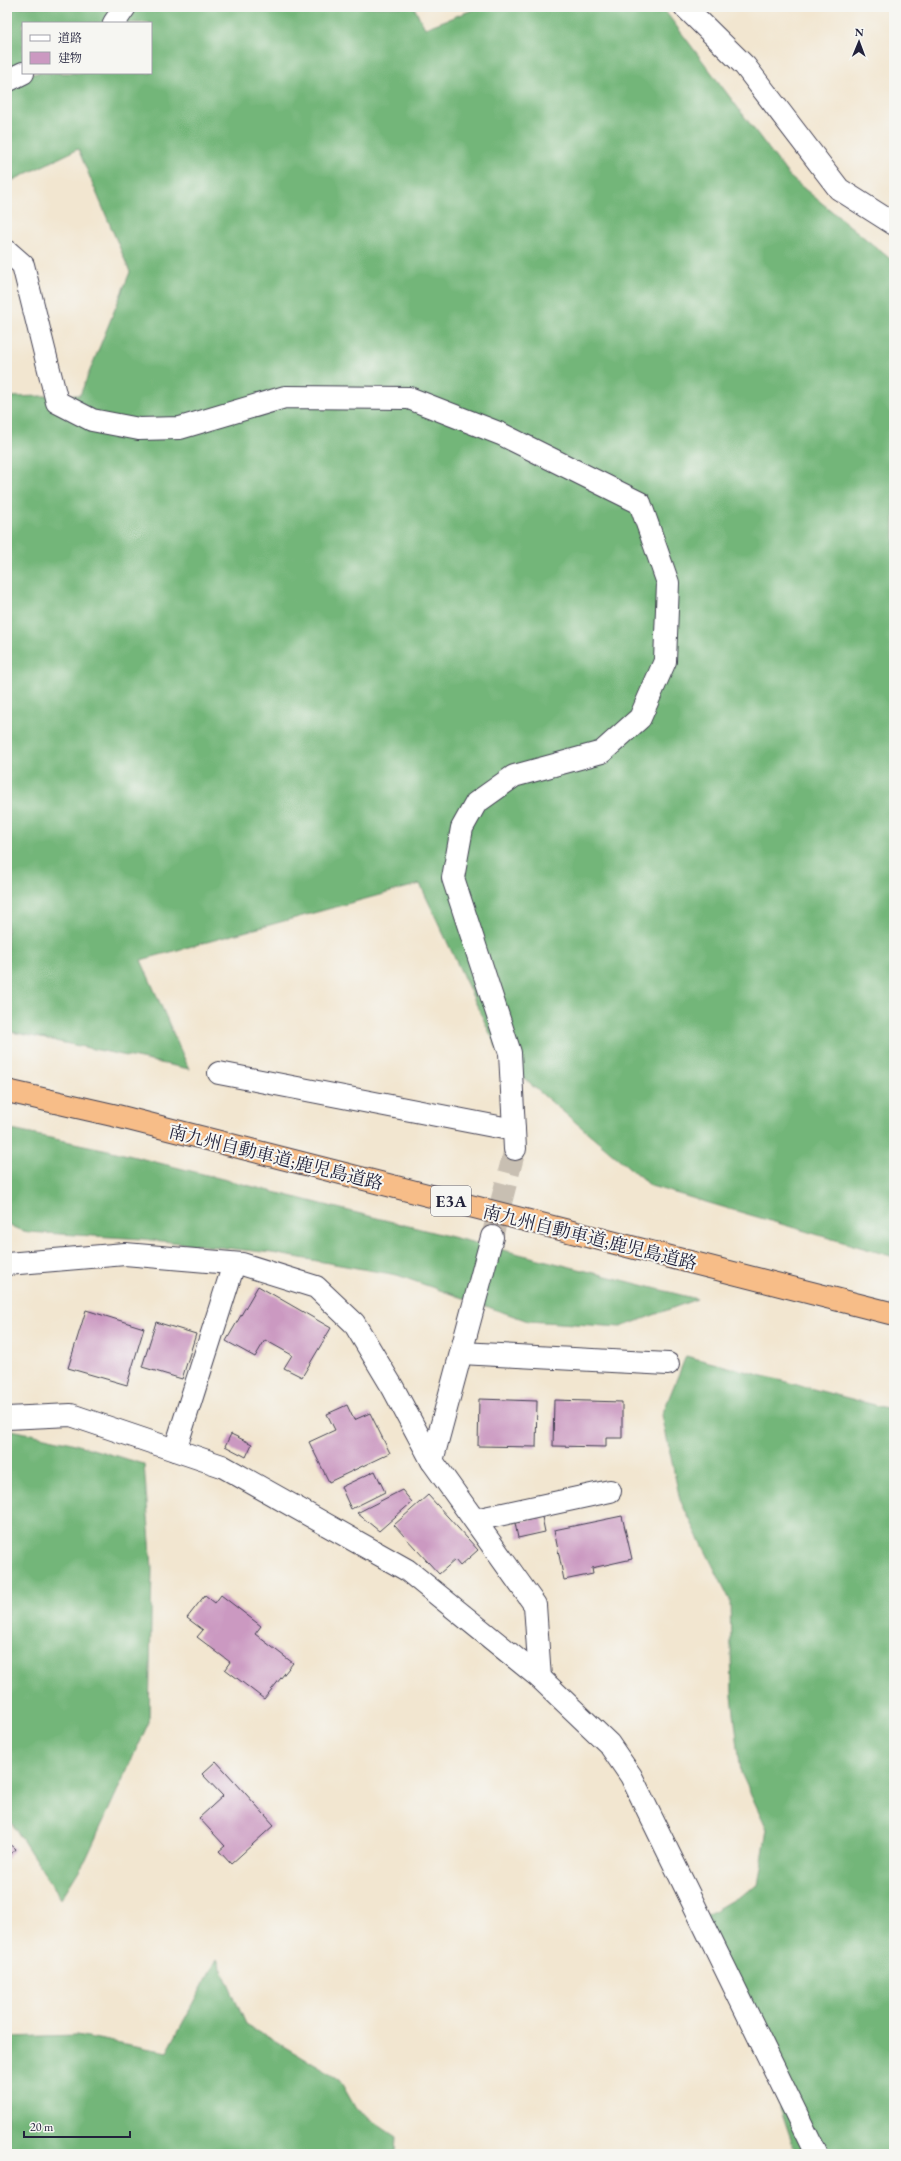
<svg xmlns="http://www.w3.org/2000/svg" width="901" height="2161" viewBox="0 0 901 2161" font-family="'EB Garamond','Noto Serif JP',serif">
	<rect width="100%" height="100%" fill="#f6f6f2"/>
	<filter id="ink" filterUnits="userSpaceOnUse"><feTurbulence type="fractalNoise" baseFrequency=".025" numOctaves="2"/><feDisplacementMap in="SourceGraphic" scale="8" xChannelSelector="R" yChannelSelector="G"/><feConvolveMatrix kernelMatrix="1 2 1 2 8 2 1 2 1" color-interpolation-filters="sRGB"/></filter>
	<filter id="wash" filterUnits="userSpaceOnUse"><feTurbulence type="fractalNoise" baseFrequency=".012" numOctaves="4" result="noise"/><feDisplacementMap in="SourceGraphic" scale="16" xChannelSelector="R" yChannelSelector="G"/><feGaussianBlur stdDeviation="0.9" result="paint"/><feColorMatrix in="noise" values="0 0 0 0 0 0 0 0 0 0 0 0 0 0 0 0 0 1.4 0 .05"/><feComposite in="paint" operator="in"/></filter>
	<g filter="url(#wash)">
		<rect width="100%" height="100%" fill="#f2e6d0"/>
		<g fill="#73b679" stroke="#4a6c5a" fill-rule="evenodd">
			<path d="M7 7H414L425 28 480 7H662L790 177 894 262V1257L651 1186 503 1061 420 884 141 960 189 1069 7 1031V397L80 395 130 272 78 149 7 183ZM23 23H151V73H23Z"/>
			<path d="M7 1129 108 1150 697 1299 621 1327 528 1321 397 1275 272 1253 143 1239 27 1232 7 1225Z"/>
			<path d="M686 1356 894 1410V2154H796L777 2098 705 1916 758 1885 767 1829 741 1773 732 1696 730 1600 680 1500 662 1415Z"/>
			<path d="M7 1429 68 1442 144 1464 152 1568 149 1722 86 1859 61 1899 7 1816Z"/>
			<path d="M217 1959 246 2024 339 2079 356 2109 396 2136 395 2154H7V2037L77 2035 167 2052Z"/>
		</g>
		<g id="blocks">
			<g fill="#cb99c1">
				<path d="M258 1286 331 1328 302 1377 284 1368 292 1355 265 1340 255 1357 226 1341Z"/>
				<path d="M86 1310 144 1328 127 1385 68 1368Z"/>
				<path d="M156 1322 196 1334 182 1379 142 1367Z"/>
				<path d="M479 1399 537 1401 536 1447 478 1446Z"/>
				<path d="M554 1400 622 1402V1438H606V1447L553 1446Z"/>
				<path d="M347 1405 354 1420 370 1413 390 1453 329 1482 309 1442 335 1430 327 1414Z"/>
				<path d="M231 1434 252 1444 246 1457 225 1446Z"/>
				<path d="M375 1471 385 1492 351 1509 341 1487Z"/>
				<path d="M402 1490 412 1502 379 1531 357 1513Z"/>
				<path d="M428 1495 478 1550 460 1566 455 1560 439 1574 394 1525Z"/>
				<path d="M622 1516 632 1559 592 1568 593 1574 564 1580 554 1530Z"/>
				<path d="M542 1517 545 1532 518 1538 515 1523Z"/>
				<path d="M205 1595 215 1603 221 1595 261 1626 255 1634 293 1663 264 1699 225 1669 230 1662 197 1637 203 1630 187 1618Z"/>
				<path d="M216 1761 274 1825 231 1864 219 1851 225 1846 199 1818 223 1796 202 1774Z"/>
				<path d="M7 1842 15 1849 7 1859Z"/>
			</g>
		</g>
	</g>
	<g filter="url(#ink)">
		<use href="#blocks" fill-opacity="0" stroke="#413f51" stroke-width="1"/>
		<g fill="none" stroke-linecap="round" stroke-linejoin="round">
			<path stroke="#c8bfb2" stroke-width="22" stroke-dasharray="22 11" stroke-linecap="butt" d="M492 1237 515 1149"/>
			<defs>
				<g id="minor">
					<path d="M685 7 745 66 839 189 894 224"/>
					<path d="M114 23 125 7"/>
					<path d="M7 81 23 73"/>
					<path d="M7 251 23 265 57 402 92 420 139 429 180 428 285 397 409 398 501 434 640 503 668 583 665 661 640 718 602 752 514 776 476 803 462 828 453 878 510 1053 515 1149"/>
					<path d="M219 1073 514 1130"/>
					<path d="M492 1237 432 1461 535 1605 540 1678"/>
					<path d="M7 1264 125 1254 242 1264 316 1287 354 1323 393 1388 432 1461"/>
					<path d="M461 1353 668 1364"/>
					<path d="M7 1418 71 1415 222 1466 407 1570 540 1678 609 1744 631 1776 816 2154"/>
					<path d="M175 1450 234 1264"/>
					<path d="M475 1520 610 1491"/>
				</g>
				<path id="highway" d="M7 1091 117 1116 894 1314"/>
			</defs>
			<use href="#minor" stroke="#413f51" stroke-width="24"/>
			<use href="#highway" stroke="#413f51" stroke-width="24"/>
			<use href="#minor" stroke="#fff" stroke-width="22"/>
			<use href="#highway" stroke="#f7bd88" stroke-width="22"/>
		</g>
	</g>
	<g text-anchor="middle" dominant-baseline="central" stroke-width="4" stroke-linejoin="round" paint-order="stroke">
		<rect fill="#f6f6f2" stroke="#626272" stroke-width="1" x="431" y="1186" width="40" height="30" rx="3"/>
		<g font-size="17" font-weight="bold" fill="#22223b">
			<text x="451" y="1201">E3A</text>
		</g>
		<g font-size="18" fill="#22223b" stroke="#f6f6f2">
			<text transform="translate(276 1157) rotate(14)">南九州自動車道;鹿児島道路</text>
			<text transform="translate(590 1237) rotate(14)">南九州自動車道;鹿児島道路</text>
		</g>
	</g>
	<rect width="901" height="2161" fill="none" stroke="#f6f6f2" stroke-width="24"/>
	<rect x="22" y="22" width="130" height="52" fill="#f6f6f2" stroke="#a1a1a9"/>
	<rect x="30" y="35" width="20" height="6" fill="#ffffff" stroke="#a1a1a9"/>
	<text x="58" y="42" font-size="12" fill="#22223b">道路</text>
	<rect x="30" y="52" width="20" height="12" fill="#cb99c1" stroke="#a1a1a9"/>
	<text x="58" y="62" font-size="12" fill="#22223b">建物</text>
	<g transform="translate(859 42) rotate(1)" stroke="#f6f6f2" stroke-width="3" paint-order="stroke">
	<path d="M0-3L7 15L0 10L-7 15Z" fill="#22223b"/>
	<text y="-6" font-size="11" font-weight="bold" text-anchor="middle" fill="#22223b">N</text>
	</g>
	<path d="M24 2131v6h106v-6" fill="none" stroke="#22223b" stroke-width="2"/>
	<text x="30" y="2131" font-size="12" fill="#22223b" stroke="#f6f6f2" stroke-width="3" paint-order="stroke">20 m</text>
</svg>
